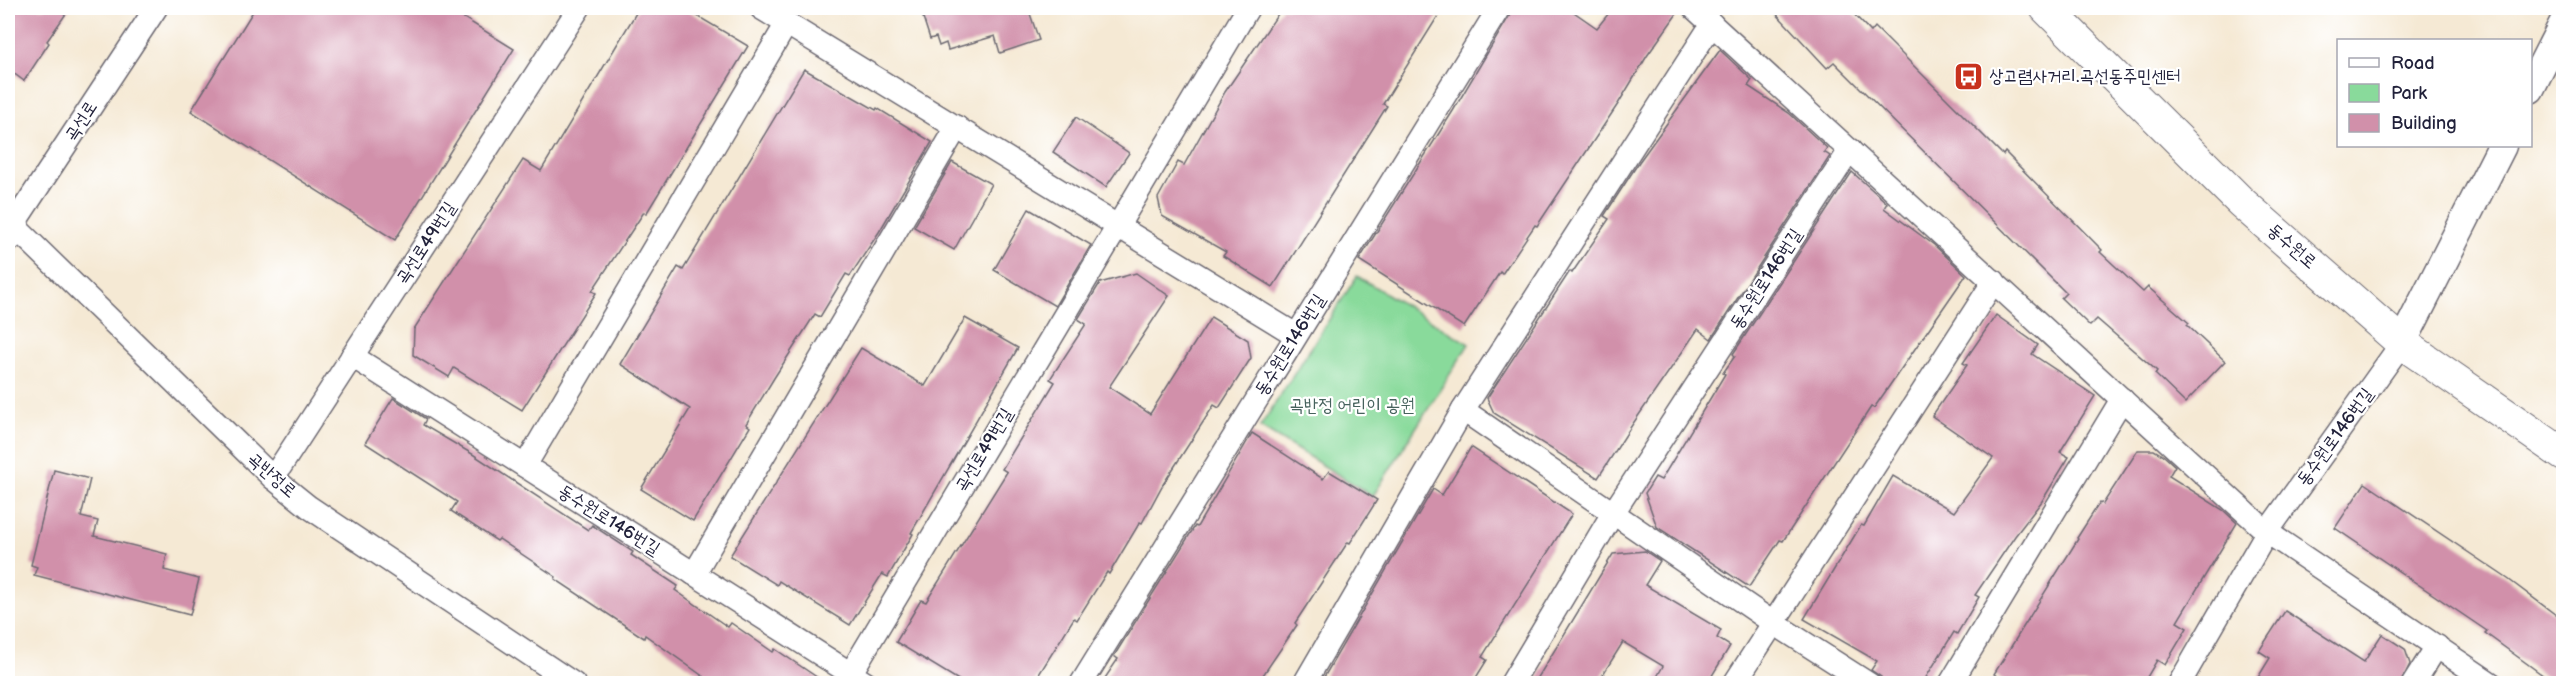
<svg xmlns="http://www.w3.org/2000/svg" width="2571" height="691" viewBox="0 0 2571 691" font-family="'Balsamiq Sans','Poor Story',sans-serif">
	<rect width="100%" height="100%" fill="#fff"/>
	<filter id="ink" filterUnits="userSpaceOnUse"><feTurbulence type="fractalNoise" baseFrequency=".0167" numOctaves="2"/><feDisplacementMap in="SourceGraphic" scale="12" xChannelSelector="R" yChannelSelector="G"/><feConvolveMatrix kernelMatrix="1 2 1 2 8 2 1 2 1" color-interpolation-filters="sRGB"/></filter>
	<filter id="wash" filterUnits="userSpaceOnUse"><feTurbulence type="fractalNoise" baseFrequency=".008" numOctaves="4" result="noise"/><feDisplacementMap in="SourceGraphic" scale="24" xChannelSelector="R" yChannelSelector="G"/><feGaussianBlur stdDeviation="1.35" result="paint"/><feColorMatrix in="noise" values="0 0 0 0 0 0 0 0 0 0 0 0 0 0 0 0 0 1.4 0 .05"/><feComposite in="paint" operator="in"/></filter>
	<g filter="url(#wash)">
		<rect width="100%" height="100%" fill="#f5e9d4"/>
		<path fill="#89da9b" stroke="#567e6b" stroke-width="1.5" d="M1357 276 1469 344 1373 496 1260 427Z"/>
		<g id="blocks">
			<g fill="#d190aa">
				<path d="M8 8H70L47 41 49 43 24 81 8 69Z"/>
				<path d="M255 8H448L514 49 395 240 191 111Z"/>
				<path d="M639 8H684L748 46 646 214 644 212 592 291 596 293 522 410 454 368 449 377 413 355 414 329 523 160 541 171Z"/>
				<path d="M920 8H1028L1039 40 1000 53 995 36 948 50 946 43 939 46 936 37 930 39Z"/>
				<path d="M1282 8H1443L1383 104 1387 106 1273 287 1223 256 1226 252 1162 216 1158 198 1178 162 1184 165 1225 92Z"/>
				<path d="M1512 8H1568L1597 28 1613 8H1681L1647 56 1618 104 1537 226 1535 225 1502 274 1500 272 1464 327 1359 260 1453 111 1510 15Z"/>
				<path d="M1771 8H1848L1871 32 1875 27 2003 155 2005 152 2102 250 2100 252 2143 292 2148 287 2189 323 2187 325 2225 361 2185 403 2155 374 2157 371 2097 319 2090 326 2061 298 2066 293 1834 62 1827 68Z"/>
				<path d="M1720 50 1752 80 1748 86 1789 113 1827 148 1824 152 1830 156 1711 339 1698 329 1632 425 1598 478 1494 413 1487 398 1570 271 1572 273 1609 219 1604 216 1639 162Z"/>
				<path d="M804 69 876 110 877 108 932 142 879 232 850 276 846 274 820 317 815 314 774 378 746 424 750 427 693 521 641 489 690 409 620 364 678 267 683 270Z"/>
				<path d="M1076 117 1129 153 1106 187 1053 152Z"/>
				<path d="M952 162 991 184 954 250 914 227Z"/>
				<path d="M1852 172 1887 203 1884 208 1934 245 1966 275 1874 408 1871 407 1783 541 1780 540 1749 587 1657 527 1645 493 1655 477 1661 480 1725 374 1723 373 1735 356 1733 354Z"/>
				<path d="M1029 209 1091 245 1055 306 994 270Z"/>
				<path d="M1136 273 1169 296 1109 387 1150 414 1211 317 1248 340 1251 358 1219 408 1214 405 1162 486 1142 523 1140 522 1109 574 1107 572 1077 620 1074 618 1033 684H965L896 642 921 600 926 602 1007 472 1002 469 1055 382 1050 379 1086 324 1078 319 1100 283Z"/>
				<path d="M1996 315 2038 345 2032 354 2095 396 2060 452 2069 457 2042 501 2015 536 1975 595 1979 597 1957 634 1954 632 1922 684H1882L1881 677 1871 670 1877 661 1804 619 1861 525 1864 526 1893 476 1954 512 1993 458 1932 416 1967 365 1963 363Z"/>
				<path d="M965 318 1018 348 911 533 913 534 888 577 882 574 850 625 779 581 777 585 730 556 861 348 925 386Z"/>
				<path d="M393 398 426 419 423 425 474 455 588 530 592 525 633 552 631 555 678 586 675 590 728 627 731 623 773 652 775 649 827 684H714L645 635 644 638 555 579 556 577 499 539 497 541 451 511 457 502 365 443Z"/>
				<path d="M1252 433 1323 479 1329 471 1377 500 1350 543 1348 542 1295 623 1297 625 1257 684H1101L1118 659 1114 656 1195 526 1197 527Z"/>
				<path d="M1471 447 1572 514 1482 657 1487 660 1472 684H1320L1433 489 1442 495Z"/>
				<path d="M2138 450H2154L2164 456 2175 466 2169 476 2223 510 2237 523 2177 622 2187 628 2165 665 2157 660 2143 684H2009L1994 674 2078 539 2077 538 2100 502 2103 504Z"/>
				<path d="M54 470 90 479 81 517 98 521 94 536 167 554 164 570 199 579 190 615 34 575 37 567 31 565Z"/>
				<path d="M2365 483 2508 579 2564 621V684H2555L2485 633 2487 631 2335 528Z"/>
				<path d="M1645 551 1660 561 1645 585 1721 630 1717 638 1730 646 1707 684H1653L1663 666 1623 642 1597 684H1534L1613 554Z"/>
				<path d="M2285 611 2364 662 2382 634 2405 649 2410 664 2400 684H2254L2270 658 2259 651Z"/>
			</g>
		</g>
	</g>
	<g filter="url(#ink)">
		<use href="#blocks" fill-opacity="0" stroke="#6c6871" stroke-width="1.5"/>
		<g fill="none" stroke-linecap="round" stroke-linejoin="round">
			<defs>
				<g id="minor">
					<path d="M761 8 1296 335"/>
					<path d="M1694 8 2267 532 2179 684"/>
					<path d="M8 220 273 478 309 507 574 684"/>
					<path d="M13 225 156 8"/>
					<path d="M2402 343 2267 532 2492 684"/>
					<path d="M352 356 867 684"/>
					<path d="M1463 410 1772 622 1869 684"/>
					<path d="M525 466 787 23"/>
					<path d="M273 478 579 8"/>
					<path d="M694 574 957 127"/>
					<path d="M851 673 1248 8"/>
					<path d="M1081 684 1499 8"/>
					<path d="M1304 684 1463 410 1712 24"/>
					<path d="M1511 684 1613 513 1850 150"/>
					<path d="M1734 684 1994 281"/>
					<path d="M1950 684 2122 399"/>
					<path d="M2413 684 2437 646"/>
				</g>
				<g id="tertiary">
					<path d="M2530 89 2564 22"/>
					<path d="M2402 343 2502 146"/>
				</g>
				<g id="secondary">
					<path d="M2046 8 2241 202 2402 343 2564 455"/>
					<path d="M8 235 13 225"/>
				</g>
			</defs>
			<use href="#minor" stroke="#6c6871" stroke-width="25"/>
			<use href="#tertiary" stroke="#6c6871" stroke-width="31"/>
			<use href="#secondary" stroke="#6c6871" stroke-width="34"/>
			<use href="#minor" stroke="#fff" stroke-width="22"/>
			<use href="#tertiary" stroke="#fff" stroke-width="28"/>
			<use href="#secondary" stroke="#fff" stroke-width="32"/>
		</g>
	</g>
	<defs>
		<symbol id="bus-square" viewBox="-11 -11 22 22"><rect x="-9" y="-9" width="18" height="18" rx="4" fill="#c8321e" stroke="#fff"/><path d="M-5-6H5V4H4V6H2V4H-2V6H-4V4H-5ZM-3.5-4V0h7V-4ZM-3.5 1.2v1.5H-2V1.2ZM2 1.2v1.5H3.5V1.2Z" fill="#fff"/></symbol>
	</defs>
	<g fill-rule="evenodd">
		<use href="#bus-square" x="1952" y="60" width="33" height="33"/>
	</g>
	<g text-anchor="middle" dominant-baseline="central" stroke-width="4.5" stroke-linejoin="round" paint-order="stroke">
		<g font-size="18" fill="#22223b" stroke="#fff" text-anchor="start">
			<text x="1989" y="76">상고렴사거리.곡선동주민센터</text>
		</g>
		<g font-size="18" fill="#22223b" stroke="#fff">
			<text transform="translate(81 121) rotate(-57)">곡선로</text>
			<text transform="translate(426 243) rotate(-57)">곡선로49번길</text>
			<text transform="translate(2292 246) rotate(41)">동수원로</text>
			<text transform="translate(1766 279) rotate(-57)">동수원로146번길</text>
			<text transform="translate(1290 345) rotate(-58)">동수원로146번길</text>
			<text transform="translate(2335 437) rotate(-54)">동수원로146번길</text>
			<text transform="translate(984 450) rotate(-59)">곡선로49번길</text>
			<text transform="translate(272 475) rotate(41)">곡반정로</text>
			<text transform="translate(609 520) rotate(32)">동수원로146번길</text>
		</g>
		<g font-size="18" fill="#46625d" stroke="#fff">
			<text x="1352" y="405">곡반정 어린이 공원</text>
		</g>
	</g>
	<rect width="2571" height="691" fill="none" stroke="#fff" stroke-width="30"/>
	<rect x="2337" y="39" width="195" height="108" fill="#ffffff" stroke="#a7a7b1" stroke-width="1.5"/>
	<rect x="2349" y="58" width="30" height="9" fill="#ffffff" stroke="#a7a7b1" stroke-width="1.5"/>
	<text x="2391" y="69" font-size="18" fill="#22223b">Road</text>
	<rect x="2349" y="84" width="30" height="18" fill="#89da9b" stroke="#a7a7b1" stroke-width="1.5"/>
	<text x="2391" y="99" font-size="18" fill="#22223b">Park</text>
	<rect x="2349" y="114" width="30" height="18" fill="#d190aa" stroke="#a7a7b1" stroke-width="1.5"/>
	<text x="2391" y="129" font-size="18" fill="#22223b">Building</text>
</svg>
